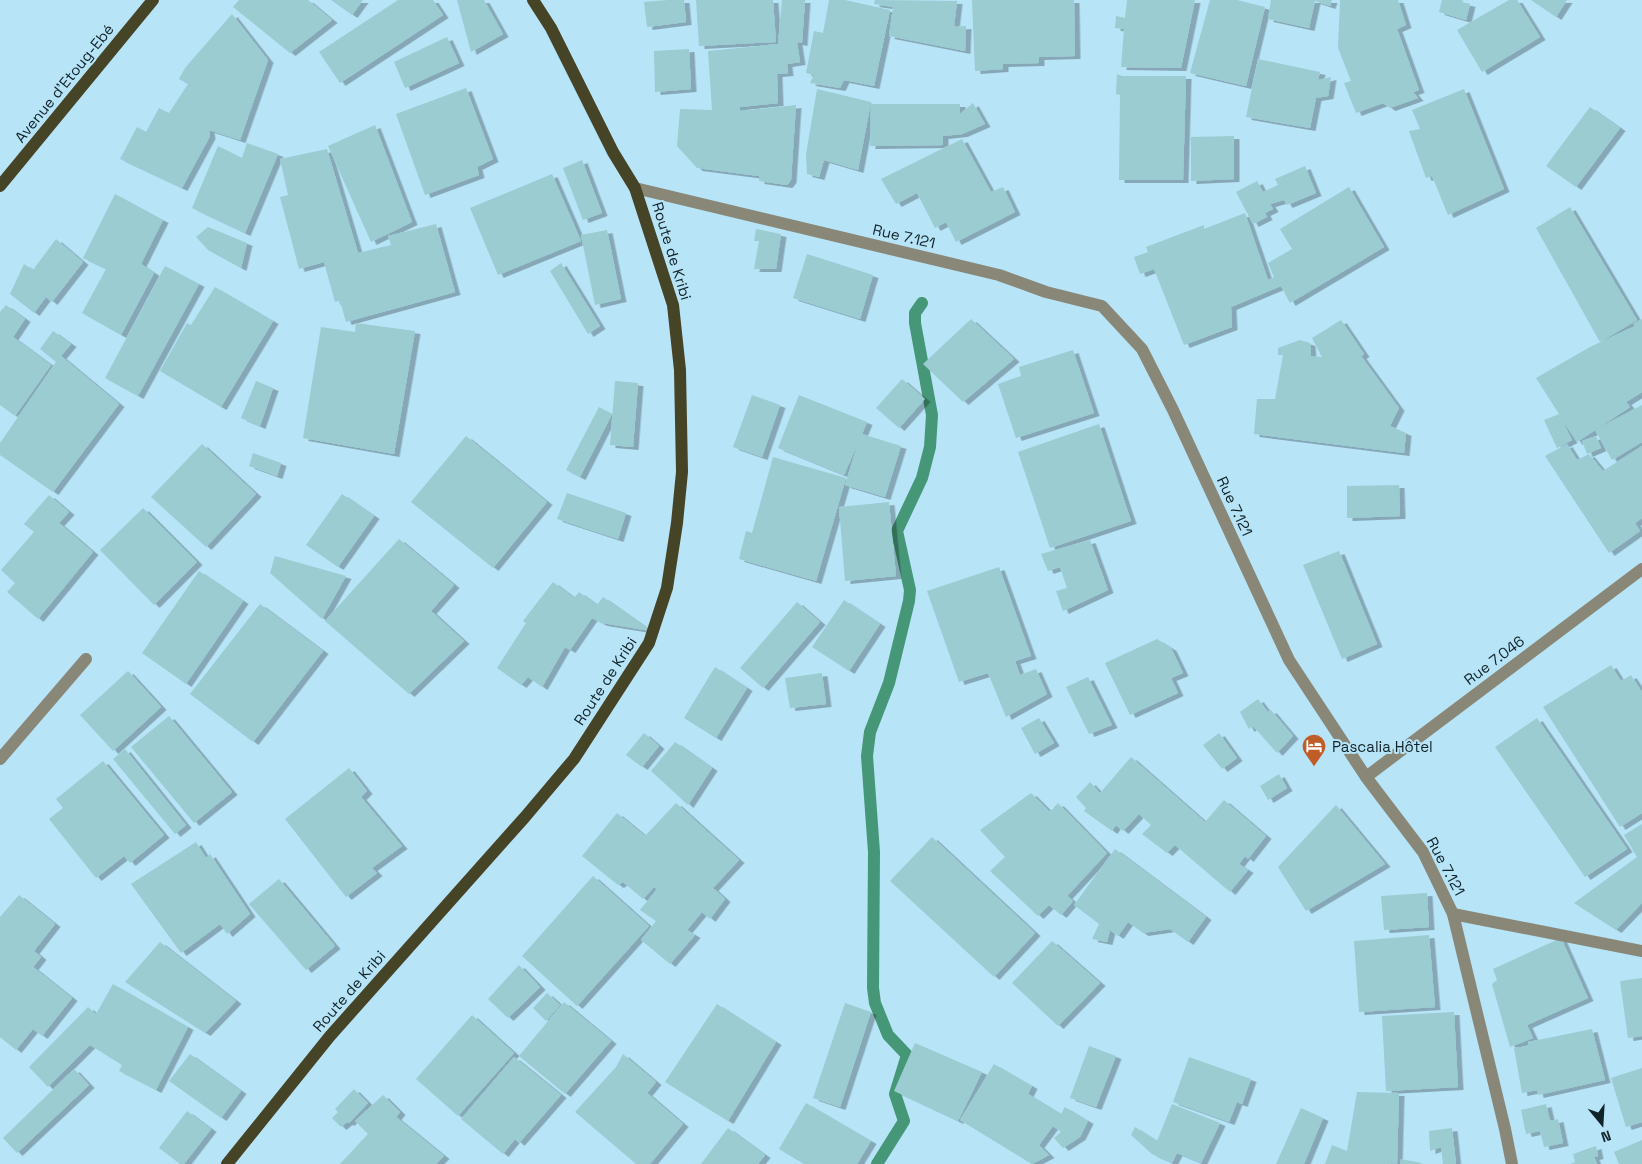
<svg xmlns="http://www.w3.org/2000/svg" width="1642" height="1164" viewBox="0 0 1642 1164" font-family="'Space Grotesk',sans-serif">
	<defs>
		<filter id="shadow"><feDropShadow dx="5.5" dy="3" stdDeviation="0" flood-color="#0004"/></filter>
	</defs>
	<rect width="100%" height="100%" fill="#b7e4f7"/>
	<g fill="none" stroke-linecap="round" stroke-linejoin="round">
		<path stroke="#459777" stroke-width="12" d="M877 1164 904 1121 895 1094 907 1055 888 1035 875 1003 873 988 874 852 867 756 870 732 889 683 909 601 910 590 897 531 922 478 930 447 932 415 915 323V313L922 303"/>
	</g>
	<g fill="#9accd2" filter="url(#shadow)">
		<path d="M239 0H308L332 20 290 53 233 7Z"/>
		<path d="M331 0H363L352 15Z"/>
		<path d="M398 0H433L443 15 340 83 319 52Z"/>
		<path d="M457 0H484L503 34 471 52Z"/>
		<path d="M668 0H684L686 22 647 27 644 2Z"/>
		<path d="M696 0H773L776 42 699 46Z"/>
		<path d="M782 0H805L802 43 797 42 800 62 787 64 788 73 777 74 778 103 740 107V111L796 105 791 180 787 185 759 181V176L697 168 677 146 680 109 712 110 708 51 778 44Z"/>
		<path d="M829 0H845L890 10 874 86 844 80 840 88 810 83 814 75 806 73 814 31 823 33Z"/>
		<path d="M875 0 957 1 954 27 966 26 965 51 889 36 893 7 874 4Z"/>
		<path d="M972 0H1074L1075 56 1039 57V63L1003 64V69L975 71Z"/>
		<path d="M1127 0H1195L1181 68 1121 67 1124 29 1115 28 1116 16 1125 18Z"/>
		<path d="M1210 0H1237L1265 7 1246 86 1190 73Z"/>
		<path d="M1271 0H1332L1330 6 1315 1 1309 28 1268 19Z"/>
		<path d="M1340 0H1398L1406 25 1397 29 1419 90 1413 92 1418 98 1390 108 1383 103 1356 113 1344 83 1351 81 1338 48Z"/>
		<path d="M1442 0H1463L1462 2 1470 4 1466 20 1439 12Z"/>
		<path d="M1509 0H1517L1540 37 1482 72 1457 30Z"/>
		<path d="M1531 0H1567L1556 17Z"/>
		<path d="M232 14 268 60 240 140 209 130 210 136 182 188 120 159 137 127 146 132 159 108 169 113 188 84 179 79 185 68Z"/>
		<path d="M447 37 459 63 405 88 394 62Z"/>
		<path d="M689 49 691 89 655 92 654 51Z"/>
		<path d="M1258 59 1320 72 1318 80 1331 77 1328 96 1316 98 1310 128 1246 117Z"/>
		<path d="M1117 74 1122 76H1186L1183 180H1119L1120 95 1116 94Z"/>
		<path d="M466 88 493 159 477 167 479 175 425 195 396 114Z"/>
		<path d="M817 89 871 102 858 170 824 160 819 177 807 174 806 154Z"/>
		<path d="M1464 89 1504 189 1448 215 1432 176 1426 178 1409 131 1420 129 1412 110Z"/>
		<path d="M973 103 985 124 962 134 943 136V145L870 146 871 104H960V114Z"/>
		<path d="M1590 107 1620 128 1576 187 1546 166Z"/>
		<path d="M375 125 412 222 371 242 328 146Z"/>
		<path d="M1234 136V179L1191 181V137Z"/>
		<path d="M962 139 991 192 1003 187 1015 212 956 242 946 222 935 228 917 193 896 204 881 179Z"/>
		<path d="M247 143 278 154 245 233 192 208 218 146 242 158Z"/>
		<path d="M327 149 358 253 391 245 388 236 436 224 455 292 346 322 340 301 335 302 324 262 299 269 280 197 288 195 280 159Z"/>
		<path d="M582 160 602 213 583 220 563 168Z"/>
		<path d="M1305 166 1316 193 1287 205 1284 200 1270 204 1273 209 1265 213 1267 217 1253 224 1236 192 1257 181 1263 192 1278 185 1275 179Z"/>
		<path d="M552 174 581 241 498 275 470 208Z"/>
		<path d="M1349 187 1384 247 1290 303 1281 286 1231 307 1232 327 1184 345 1154 269 1140 274 1134 257 1148 252 1146 247 1204 225V229L1245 213 1268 280 1274 277 1268 263 1292 249 1280 229Z"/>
		<path d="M115 194 163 220 141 264 154 273 121 335 82 313 106 269 83 258Z"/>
		<path d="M1570 207 1637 320 1600 342 1536 228Z"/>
		<path d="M208 227 247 243 241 268 208 250 196 237Z"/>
		<path d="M756 229 781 234 776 269H754L759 241H754Z"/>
		<path d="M607 230 621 299 595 305 581 235Z"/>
		<path d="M56 239 83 262 52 302 46 297 34 313 10 294 24 264 33 270Z"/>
		<path d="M807 254 873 275 860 319 793 298Z"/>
		<path d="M561 263 600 326 588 334 550 271Z"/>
		<path d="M165 266 199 284 138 396 105 378Z"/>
		<path d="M215 287 273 321 221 407 160 371 187 323 191 325Z"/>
		<path d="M6 305 25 319 13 337 51 365 15 416 0 405V312Z"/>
		<path d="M971 319 1014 359 963 402 923 364Z"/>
		<path d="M1642 319V392L1626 402 1630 407 1577 442 1561 418 1572 440 1557 448 1544 420 1559 414 1536 378 1590 347 1635 326 1633 324Z"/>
		<path d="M1341 320 1364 354 1361 356 1399 408 1390 426 1406 433 1404 453 1254 434 1257 399H1275L1283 355H1278V348L1300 340 1310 343 1311 356 1322 357 1312 338Z"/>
		<path d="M356 323 415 331 394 454 303 438 321 327 355 332Z"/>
		<path d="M53 331 71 344 61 356 119 404 53 492 0 455V443L56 362 40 349Z"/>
		<path d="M1073 350 1094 413 1016 438 998 384 1021 376 1019 367Z"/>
		<path d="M902 379 925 399 899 428 876 408Z"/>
		<path d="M256 381 273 388 260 426 241 418Z"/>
		<path d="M615 381 638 383 633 447 610 445Z"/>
		<path d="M752 395 780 405 762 457 733 447Z"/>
		<path d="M799 395 867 422 862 434 901 446 885 497 845 485 858 443 844 475 778 448Z"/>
		<path d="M1642 405V442L1612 460 1595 430Z"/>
		<path d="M599 407 612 414 580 477 566 470Z"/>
		<path d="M1099 424 1131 521 1050 548 1018 452Z"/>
		<path d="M466 436 547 502 493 568 411 502Z"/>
		<path d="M1596 436 1601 448 1587 454 1582 441Z"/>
		<path d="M202 444 256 494 206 547 151 497Z"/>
		<path d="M1567 444 1577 460 1589 454 1603 471 1642 446V518L1635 523 1640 531 1609 553 1545 456Z"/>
		<path d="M253 453 281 463 277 476 249 466Z"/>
		<path d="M773 457 846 478 816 581 739 559 746 531 752 533Z"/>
		<path d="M1399 485 1400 516 1347 518V486Z"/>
		<path d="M567 493 626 513 618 539 557 519Z"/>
		<path d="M342 494 374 516 338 567 306 545Z"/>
		<path d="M49 495 69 512 59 523 93 552 38 619 7 592 15 583 1 570 34 532 24 524Z"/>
		<path d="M889 502 896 576 845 581 839 507Z"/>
		<path d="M143 508 197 562 154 605 100 550Z"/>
		<path d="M399 539 454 585 431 611 464 641 409 694 325 621Z"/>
		<path d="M1090 540 1108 590 1063 611 1056 591 1067 588 1060 567 1048 571 1041 554Z"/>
		<path d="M1339 551 1377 644 1342 659 1303 565Z"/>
		<path d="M275 556 346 576 322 619 270 573Z"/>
		<path d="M999 567 1031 656 1015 661 1020 675 1036 669 1047 694 1006 717 988 673 959 682 927 591Z"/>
		<path d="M199 571 243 601 186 684 142 653Z"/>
		<path d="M553 582 574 598 579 592 597 605 603 597 651 631 602 623 592 618 570 650 565 647 542 687 528 677 521 685 497 668 526 623 523 621Z"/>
		<path d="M844 600 880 624 849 671 812 647Z"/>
		<path d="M797 602 820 622 763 688 740 668Z"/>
		<path d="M260 604 323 651 253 742 190 694Z"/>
		<path d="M1157 639 1171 648 1183 673 1171 678 1178 693 1130 715 1105 663Z"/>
		<path d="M1611 665 1621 681 1631 675 1642 692V813L1620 827 1543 707Z"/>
		<path d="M715 667 747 688 716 738 684 718Z"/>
		<path d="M128 671 161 707 113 751 80 715Z"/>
		<path d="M822 673 826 704 790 708 785 678Z"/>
		<path d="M1088 677 1112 725 1089 734 1066 687Z"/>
		<path d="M1258 699 1268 712 1271 710 1293 736 1277 753 1253 726 1249 729 1240 712Z"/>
		<path d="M169 716 232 792 194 823 131 747Z"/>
		<path d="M1039 718 1054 743 1035 754 1021 728Z"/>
		<path d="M1537 718 1627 849 1585 877 1495 747Z"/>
		<path d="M644 733 659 746 642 767 626 755Z"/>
		<path d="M1219 733 1237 758 1222 769 1203 745Z"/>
		<path d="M675 742 712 768 688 805 651 771Z"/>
		<path d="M125 749 186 825 175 834 113 759Z"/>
		<path d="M1131 757 1205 822 1224 800 1266 836 1248 859 1245 856 1239 864 1248 870 1230 892 1175 845 1167 853 1142 834 1151 825 1139 814 1123 831 1116 825 1112 831 1084 811 1086 808 1076 797 1090 782 1100 793Z"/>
		<path d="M103 761 164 835 130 863 124 856 96 878 49 819 63 808 56 799Z"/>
		<path d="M349 768 367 791 361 797 402 846 372 868 377 873 346 897 285 819Z"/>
		<path d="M1279 774 1287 788 1268 800 1260 786Z"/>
		<path d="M1031 793 1050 812 1058 803 1107 853 1067 896 1073 901 1061 915 1049 905 1038 916 990 871 1005 857 980 830Z"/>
		<path d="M676 803 739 860 713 888 725 899 710 919 702 912 687 930 695 935 670 964 641 940 656 921 640 910 657 889 654 887 643 899 623 882 618 885 582 856 617 813 645 836Z"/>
		<path d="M1336 805 1385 864 1306 911 1278 867Z"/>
		<path d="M1642 824V903L1616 930 1574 903 1637 857 1624 835Z"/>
		<path d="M932 837 1035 933 994 977 890 881Z"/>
		<path d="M196 842 206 858 210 854 250 914 227 934 220 924 181 953 131 884Z"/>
		<path d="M1115 849 1206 917 1188 942 1170 929 1143 933 1128 922 1118 936 1110 930 1107 942 1092 939 1099 924 1074 905Z"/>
		<path d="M593 876 649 926 577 1006 522 956Z"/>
		<path d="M279 879 335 946 306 970 249 904Z"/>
		<path d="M1427 893 1429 927 1384 930 1381 896Z"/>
		<path d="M19 895 55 924 34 951 41 957 33 967 72 998 42 1036 33 1029 16 1050 0 1037V917Z"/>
		<path d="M1429 935 1435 1007 1359 1012 1354 941Z"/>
		<path d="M1561 938 1588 998 1527 1025 1533 1038 1510 1047 1492 984 1497 980 1493 969Z"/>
		<path d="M1052 941 1100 983 1058 1026 1012 983Z"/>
		<path d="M160 942 236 1001 205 1033 125 982Z"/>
		<path d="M519 965 540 987 508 1018 488 999Z"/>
		<path d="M1642 978V1036L1628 1038 1620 981Z"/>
		<path d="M113 984 188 1027 156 1090 119 1071 122 1065 90 1045 48 1087 29 1067 88 1007 96 1014Z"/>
		<path d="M547 993 560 1005 546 1021 533 1008Z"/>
		<path d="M564 1002 611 1041 565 1094 519 1056Z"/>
		<path d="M845 1003 871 1012 840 1107 813 1098Z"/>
		<path d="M717 1004 776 1042 728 1121 665 1082Z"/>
		<path d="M1454 1012 1458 1087 1386 1091 1382 1016Z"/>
		<path d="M472 1015 514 1053 458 1116 416 1079Z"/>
		<path d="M1592 1029 1605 1080 1538 1095 1537 1090 1522 1093 1514 1048 1528 1046V1042Z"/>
		<path d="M915 1043 982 1072 958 1121 894 1091Z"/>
		<path d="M1089 1046 1116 1056 1096 1107 1070 1098Z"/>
		<path d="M190 1054 241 1091 221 1118 169 1081Z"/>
		<path d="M623 1054 656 1082 647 1093 683 1124 650 1164H636L575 1112 616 1067Z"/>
		<path d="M514 1057 561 1095 519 1143 515 1139 503 1154 461 1119Z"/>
		<path d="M1189 1057 1251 1079 1242 1104 1237 1102 1229 1122 1173 1102Z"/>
		<path d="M994 1064 1032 1086 1028 1094 1061 1114 1065 1107 1088 1121 1080 1137 1063 1148 1054 1138 1061 1132 1053 1126 1039 1145 1049 1155 1032 1164 960 1120Z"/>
		<path d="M1642 1068V1122L1626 1127 1611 1078Z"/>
		<path d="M74 1069 89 1085 17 1153 3 1138Z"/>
		<path d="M354 1089 368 1103 349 1123 347 1122 341 1127 332 1118 338 1112 335 1109Z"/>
		<path d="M1357 1092 1399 1093 1397 1164 1391 1163V1164H1325L1332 1145 1347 1151Z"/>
		<path d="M383 1095 400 1112 396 1117 444 1156 436 1164H340L368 1134 355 1121Z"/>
		<path d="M806 1103 871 1141 857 1164H804L779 1149Z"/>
		<path d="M1172 1104 1220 1123 1201 1163 1177 1153 1172 1163 1152 1154 1131 1135 1135 1127 1157 1141Z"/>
		<path d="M1546 1104 1550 1121 1558 1119 1563 1143 1544 1147 1540 1131 1526 1134 1521 1110Z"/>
		<path d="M1301 1108 1323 1118 1304 1164H1276Z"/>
		<path d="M187 1111 211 1129 184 1164H180L159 1148Z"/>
		<path d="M728 1128 765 1155 758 1164H701Z"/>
		<path d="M1452 1128 1456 1164H1443L1441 1147 1430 1151 1429 1131Z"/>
		<path d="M1642 1140V1164H1619L1614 1152Z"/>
		<path d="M1596 1146 1598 1156 1594 1157 1597 1164H1570L1575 1162 1573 1154Z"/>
		<path d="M1401 1159 1421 1163V1164H1400Z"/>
	</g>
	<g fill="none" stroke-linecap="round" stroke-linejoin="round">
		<g stroke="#898878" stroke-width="12">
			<path d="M635 188 999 275 1046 292 1102 306 1142 349 1173 410 1289 660 1366 777 1423 852 1453 914 1505 1129 1512 1164"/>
			<path d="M0 759 86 659"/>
			<path d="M1366 777 1642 569"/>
			<path d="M1453 914 1642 951"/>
		</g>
		<g stroke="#464427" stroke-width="12">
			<path d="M0 186 153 0"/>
			<path d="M227 1164 330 1036 525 817 574 759 649 643 667 588 677 523 682 472 680 370 673 305 635 188 613 152 551 28 533 0"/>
		</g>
	</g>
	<defs>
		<symbol id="hotel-pin" viewBox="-11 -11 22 30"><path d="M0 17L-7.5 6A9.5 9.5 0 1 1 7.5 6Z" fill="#c05c28" stroke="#b7e4f7"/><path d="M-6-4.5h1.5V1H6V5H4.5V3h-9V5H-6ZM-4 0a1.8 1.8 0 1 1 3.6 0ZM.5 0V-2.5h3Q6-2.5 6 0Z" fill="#fff"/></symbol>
	</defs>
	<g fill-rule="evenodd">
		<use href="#hotel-pin" x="1300" y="732" width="28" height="38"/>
	</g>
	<g text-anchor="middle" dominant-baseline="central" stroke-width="4" stroke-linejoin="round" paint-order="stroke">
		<g font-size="15" fill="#112229" stroke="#b7e4f7">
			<text transform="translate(64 83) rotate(-51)">Avenue d'Etoug-Ebé</text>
			<text transform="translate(904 236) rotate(13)">Rue 7.121</text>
			<text transform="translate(672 251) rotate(73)">Route de Kribi</text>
			<text transform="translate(1235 506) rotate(65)">Rue 7.121</text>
			<text transform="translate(1494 660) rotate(-37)">Rue 7.046</text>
			<text transform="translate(605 681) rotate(-57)">Route de Kribi</text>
			<text transform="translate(1446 866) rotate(62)">Rue 7.121</text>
			<text transform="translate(349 991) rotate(-49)">Route de Kribi</text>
		</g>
		<g font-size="15" fill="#112229" stroke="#b7e4f7" text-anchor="start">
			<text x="1332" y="746">Pascalia Hôtel</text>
		</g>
	</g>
	<g transform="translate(1602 1124) rotate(162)" stroke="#b7e4f7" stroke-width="4" paint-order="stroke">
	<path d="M0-4L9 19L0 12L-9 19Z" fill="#112229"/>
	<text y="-8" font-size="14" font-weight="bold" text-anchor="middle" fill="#112229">N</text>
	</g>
</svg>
